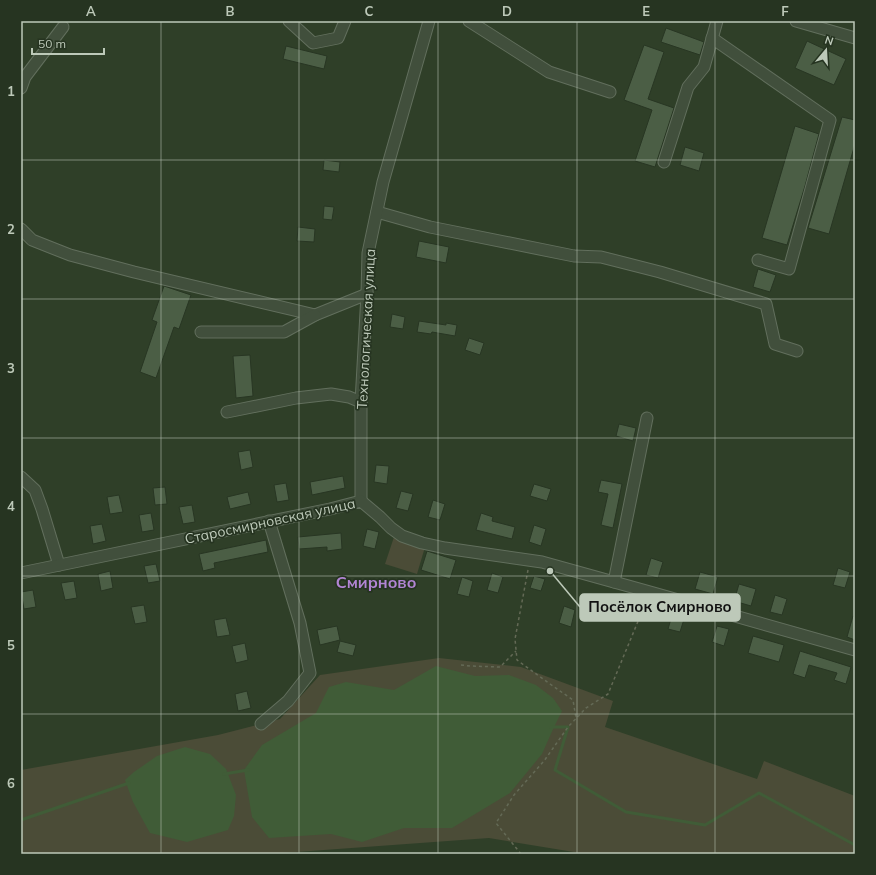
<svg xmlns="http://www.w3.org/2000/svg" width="876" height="875" viewBox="0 0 876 875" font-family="Mulish,sans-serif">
	<rect width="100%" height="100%" fill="#2f3f28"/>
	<g fill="#4b4c37">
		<path d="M394 537 425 547 417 574 385 564Z"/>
		<path d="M439 658 521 667 613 701 605 727 757 779 764 761 855 796V854H586L489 838 269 854H21V770L218 735 280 719 320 675Z"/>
	</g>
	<g fill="#405c37">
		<path d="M436 666 475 676 509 675 536 685 553 698 562 711 554 727 542 754 510 793 452 828H404L362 842 331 834 269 838 252 817 244 770 262 745 316 713 329 687 346 682 394 690Z"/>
		<path d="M185 747 210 754 226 769 236 795 234 816 228 830 187 842 150 833 133 802 125 780 134 772 157 756Z"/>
	</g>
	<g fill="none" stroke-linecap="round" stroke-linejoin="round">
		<g stroke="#405c37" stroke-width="3">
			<path d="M551 727H568L555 770 626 812 705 825 759 793 855 845"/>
			<path d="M224 774 248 770"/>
			<path d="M21 820 129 783"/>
		</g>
	</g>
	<g fill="#4b5e45" stroke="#283623">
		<path d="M666 28 704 42 700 55 661 42Z"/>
		<path d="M807 41 846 59 834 85 795 68Z"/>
		<path d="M644 45 664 52 648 99 674 108 655 167 635 161 652 110 624 100Z"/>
		<path d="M286 46 327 56 324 69 283 59Z"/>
		<path d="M842 117 855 120V144L829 234 808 228Z"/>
		<path d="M795 126 819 134 805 186 787 245 762 238Z"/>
		<path d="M685 147 704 153 699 171 680 165Z"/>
		<path d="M324 160 340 162 339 172 323 170Z"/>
		<path d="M324 206 334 207 332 220 323 219Z"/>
		<path d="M298 227 315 229 314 242 297 241Z"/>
		<path d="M419 241 449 247 446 263 416 257Z"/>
		<path d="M758 269 776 275 770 292 753 287Z"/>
		<path d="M164 286 191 295 179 329 174 327 156 378 140 372 157 322 152 320Z"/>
		<path d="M392 314 405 317 403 329 390 327Z"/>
		<path d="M419 321 446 325V323L457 325 455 336 432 332 431 334 417 332Z"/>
		<path d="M469 338 484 343 480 355 465 350Z"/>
		<path d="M250 355 253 396 236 398 233 356Z"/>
		<path d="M619 424 636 428 633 441 616 436Z"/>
		<path d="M250 450 253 467 241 470 238 452Z"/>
		<path d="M376 465 389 466 387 484 374 482Z"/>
		<path d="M343 476 345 488 312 495 310 482Z"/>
		<path d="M601 480 622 484 613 528 601 525 608 494 598 492Z"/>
		<path d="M286 483 289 500 277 502 274 485Z"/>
		<path d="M534 484 551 489 547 501 530 496Z"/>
		<path d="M165 487 167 504 155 505 153 488Z"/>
		<path d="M401 491 413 494 408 511 396 508Z"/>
		<path d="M248 492 251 504 230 509 227 497Z"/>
		<path d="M119 495 123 512 110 514 107 497Z"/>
		<path d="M433 500 445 504 440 520 428 517Z"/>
		<path d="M192 505 195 522 183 524 179 507Z"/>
		<path d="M151 513 154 530 142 532 139 515Z"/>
		<path d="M481 513 493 517 492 521 515 527 512 539 476 530Z"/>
		<path d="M102 524 106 541 93 544 90 526Z"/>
		<path d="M534 525 546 529 541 546 529 542Z"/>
		<path d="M367 529 379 532 375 549 363 546Z"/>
		<path d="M341 533 342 549 327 551V547L299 549 298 537Z"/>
		<path d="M266 540 268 552 214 563 215 568 203 571 199 554Z"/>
		<path d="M427 551 456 560 450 579 421 570Z"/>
		<path d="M651 558 663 562 658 578 646 575Z"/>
		<path d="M156 564 160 581 148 583 144 566Z"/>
		<path d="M838 568 850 572 845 588 833 585Z"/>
		<path d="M110 571 113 588 101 591 98 574Z"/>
		<path d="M700 572 718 577 713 594 695 589Z"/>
		<path d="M492 573 503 577 498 593 487 590Z"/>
		<path d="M534 576 545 579 541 591 530 588Z"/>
		<path d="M462 577 473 581 469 597 457 594Z"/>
		<path d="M74 581 77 598 65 600 61 583Z"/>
		<path d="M739 584 756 589 751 606 734 601Z"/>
		<path d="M33 590 36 607 24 609 21 592Z"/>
		<path d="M775 595 787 599 782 615 770 612Z"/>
		<path d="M608 601 620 604 615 621 603 617Z"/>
		<path d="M144 605 147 622 135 624 131 607Z"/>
		<path d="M564 606 575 610 571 627 559 623Z"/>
		<path d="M673 612 685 616 680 632 668 629Z"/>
		<path d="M853 616 855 617V640L847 637Z"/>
		<path d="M226 618 230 635 217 637 214 620Z"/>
		<path d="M337 626 340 640 320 645 317 630Z"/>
		<path d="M717 626 729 629 724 646 712 642Z"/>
		<path d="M753 636 784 645 779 662 748 653Z"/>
		<path d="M340 641 356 645 353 656 337 652Z"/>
		<path d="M245 643 248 660 236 663 232 646Z"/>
		<path d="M800 651 851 667 846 684 834 680 837 673 809 665 805 678 793 674Z"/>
		<path d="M247 691 251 708 238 711 235 694Z"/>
	</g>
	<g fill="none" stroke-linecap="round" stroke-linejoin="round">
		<defs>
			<g id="minor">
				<path d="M289 21 313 43 338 38 345 21"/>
				<path d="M469 21 549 72 610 92"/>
				<path d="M796 21 855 38"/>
				<path d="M712 38 830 120 789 269 758 260"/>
				<path d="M21 88 25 77 63 27"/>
				<path d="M664 162 688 87 704 67 717 21"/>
				<path d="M377 212 430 227 574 256 601 257 660 272 766 304 775 344 797 351"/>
				<path d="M21 229 32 240 70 255 134 272 315 315 367 294"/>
				<path d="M201 332H284L315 315"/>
				<path d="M227 412 296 398 331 394 349 397 361 402"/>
				<path d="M21 477 35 490 42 509 59 565"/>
				<path d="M361 501V402L367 294 368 253 383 182 429 21"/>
				<path d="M21 573 330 509 361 501 380 517 391 528 402 536 422 543 445 548 542 562 650 592 855 650"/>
				<path d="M614 582 647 418"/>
				<path d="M261 724 288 701 310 673 300 623 269 521"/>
			</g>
		</defs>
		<use href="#minor" stroke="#626f5d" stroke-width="13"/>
		<g stroke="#646a56" stroke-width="1.5" stroke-dasharray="3 3" stroke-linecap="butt">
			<path d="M528 570 515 639 517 660 550 684 573 700 576 718"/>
			<path d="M461 665 470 666 500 667 516 651"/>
			<path d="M521 854 496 823 514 795 544 761 568 727 586 708 608 694 646 602"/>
		</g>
		<use href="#minor" stroke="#414f3c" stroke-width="11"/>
	</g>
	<path fill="none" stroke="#bdc9b9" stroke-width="1" stroke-opacity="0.55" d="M161 21V854M299 21V854M438 21V854M577 21V854M715 21V854M21 160H855M21 299H855M21 438H855M21 576H855M21 714H855"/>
	<g text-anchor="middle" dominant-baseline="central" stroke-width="3.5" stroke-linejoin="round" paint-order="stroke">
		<g font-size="14" fill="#bdc9b9" stroke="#263421">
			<text transform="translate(366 329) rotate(-87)">Технологическая улица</text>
			<text transform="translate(270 521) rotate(-12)">Старосмирновская улица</text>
		</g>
		<g font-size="16" font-weight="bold" fill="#b285d4" stroke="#263421">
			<text x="376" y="582">Смирново</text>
		</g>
	</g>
	<path fill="none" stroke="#bdc9b9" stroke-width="1.5" d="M550 571L580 607"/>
	<circle fill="#bdc9b9" stroke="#263421" stroke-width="1.5" cx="550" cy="571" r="4"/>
	<rect fill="#bdc9b9" stroke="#bdc9b9" stroke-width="1.5" x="580" y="594" width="160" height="27" rx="4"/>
	<g font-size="15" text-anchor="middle" font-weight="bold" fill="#111">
		<text x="660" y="612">Посёлок Смирново</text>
	</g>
	<rect width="876" height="875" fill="none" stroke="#263421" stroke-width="44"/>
	<g transform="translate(826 50) rotate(18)" stroke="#263421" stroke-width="3" paint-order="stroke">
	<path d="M0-3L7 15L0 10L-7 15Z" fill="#bdc9b9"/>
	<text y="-6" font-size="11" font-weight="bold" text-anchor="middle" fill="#bdc9b9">N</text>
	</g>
	<path d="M32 48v6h72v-6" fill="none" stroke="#bdc9b9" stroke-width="2"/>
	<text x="38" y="48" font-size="12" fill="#bdc9b9" stroke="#263421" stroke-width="3" paint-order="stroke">50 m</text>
	<rect x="22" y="22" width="832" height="831" fill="none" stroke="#bdc9b9" stroke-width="1.5"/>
	<g font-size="13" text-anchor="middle" font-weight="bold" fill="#bdc9b9">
		<text x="91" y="16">A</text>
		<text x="230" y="16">B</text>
		<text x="369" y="16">C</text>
		<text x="507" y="16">D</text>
		<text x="646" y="16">E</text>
		<text x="785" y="16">F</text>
		<text x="11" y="96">1</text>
		<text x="11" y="234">2</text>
		<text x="11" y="373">3</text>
		<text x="11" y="511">4</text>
		<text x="11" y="650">5</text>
		<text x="11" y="788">6</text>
	</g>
</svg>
